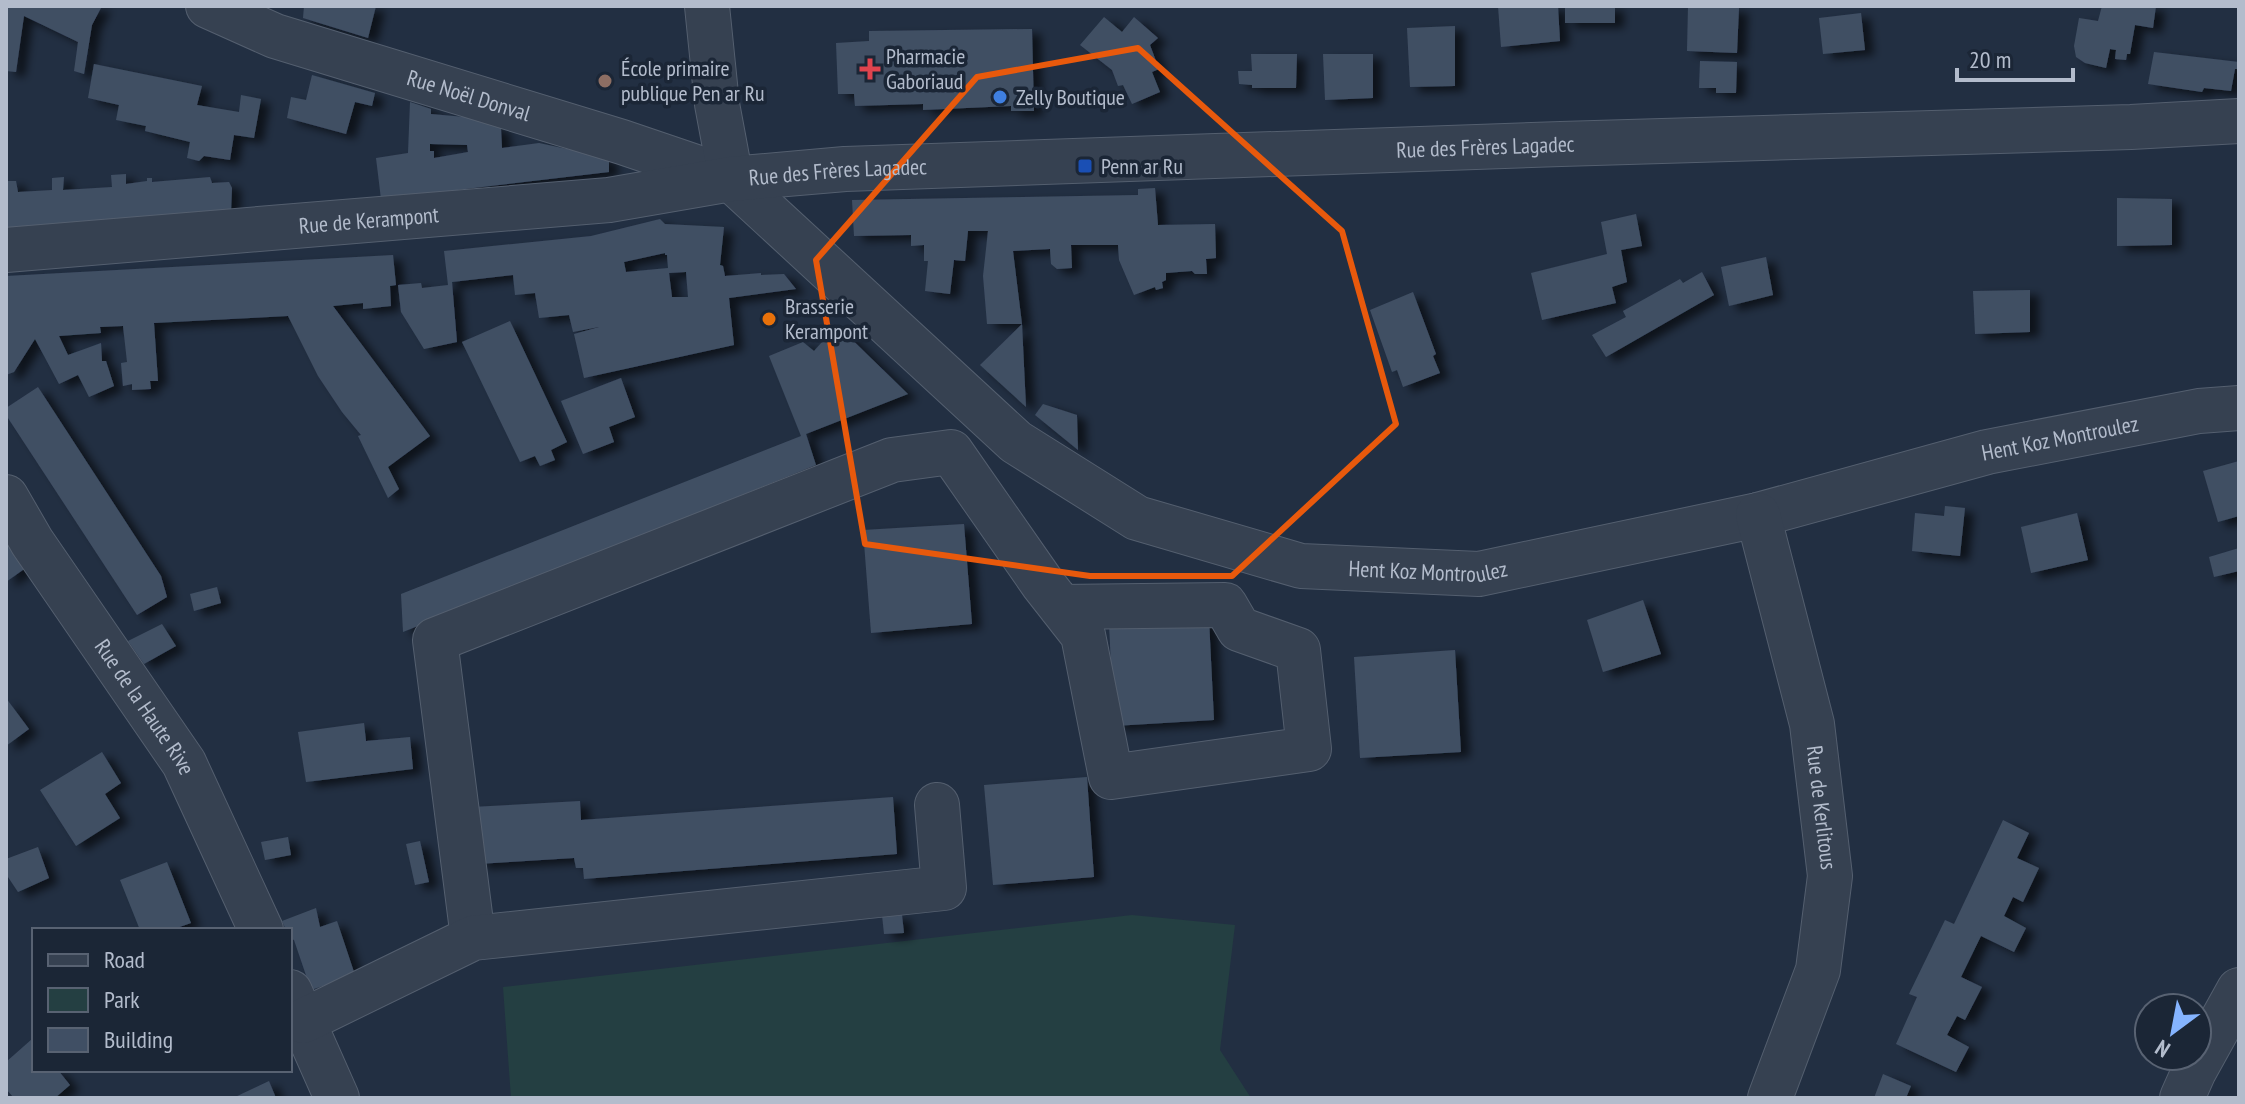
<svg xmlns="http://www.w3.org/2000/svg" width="2245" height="1104" viewBox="0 0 2245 1104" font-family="'PT Sans Narrow',sans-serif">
	<defs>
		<filter id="shadow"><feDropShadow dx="9" dy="5" stdDeviation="4" flood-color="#0009"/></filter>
	</defs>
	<rect width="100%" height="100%" fill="#222f42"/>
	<path fill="#243f42" d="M1132 915 1235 925 1220 1050 1251 1098H511L503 987Z"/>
	<g fill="#404f64" fill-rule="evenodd" filter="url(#shadow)">
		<path d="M6 6H102L92 25 84 74 74 71 78 42 24 16 16 72 6 71Z"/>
		<path d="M304 6H376L368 38 303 18Z"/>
		<path d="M1498 6H1558L1560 41 1501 47Z"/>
		<rect x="1565" y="6" width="50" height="17"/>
		<path d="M1688 6 1739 8 1737 53 1687 51Z"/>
		<path d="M2102 6H2156L2153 28 2135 25 2130 54H2127L2126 60 2115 59 2116 50 2110 49 2106 68 2085 63 2076 57 2074 46 2079 18 2098 21Z"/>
		<path d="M1861 13 1865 50 1823 54 1819 18Z"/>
		<path d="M1104 17 1122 32 1134 17 1158 38 1150 45 1159 69 1152 72 1160 92 1132 104 1123 85 1118 86 1112 70 1080 45Z"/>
		<path d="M1455 26V86L1410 87 1407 28Z"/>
		<path d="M1032 29 1034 111H1011V106L923 110V104L855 106 854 94H838L836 43 869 41V31Z"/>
		<path d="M2154 52 2239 62V69H2235L2231 91 2204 88 2202 92 2148 84Z"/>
		<path d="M1251 54H1297L1296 88H1252V85L1239 84 1238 71H1252Z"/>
		<path d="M1323 54H1373V98L1325 100Z"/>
		<path d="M1700 61 1737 62 1736 93H1716V88H1699Z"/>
		<path d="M94 64 202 86 197 105 239 112 241 95 261 99 254 138 234 135 230 160 204 156 199 161 187 158 190 142 145 131 146 126 116 120 119 105 88 98Z"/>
		<path d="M312 75 375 93 372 106 355 102 346 134 287 118 291 97 306 100Z"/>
		<path d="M410 102 431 109V114L465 117 501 128 502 148 539 143 609 158V172L381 199 376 158 408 153ZM430 144 467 145 468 152 434 158V151H430Z"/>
		<path d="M126 174V184L147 181V178H152V182L210 177 212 183 229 182 232 188 231 212 6 228V181H16L18 192 52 190V178L64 177 63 190 112 187 111 175Z"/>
		<path d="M1155 188 1158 225 1215 224 1216 258 1206 259 1207 274H1195L1192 271 1166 273V280L1162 282 1163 288 1156 290 1155 287 1134 295 1119 260 1118 245H1071L1072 268 1057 269 1051 264 1050 249 1013 251 1022 324H987L983 276 988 231H968L965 261 954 260 950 294 925 291 928 261H924V245L911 246V235L854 236 852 200 1138 195V189Z"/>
		<path d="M2117 198 2172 199V245L2117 246Z"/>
		<path d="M1636 214 1642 246 1621 250 1627 282 1612 287 1616 303 1542 320 1531 273 1607 254 1601 222Z"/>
		<path d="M660 219 665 224 724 227 720 265 723 266 725 276 761 273V275L784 274 796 289 729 298 734 345 584 378 574 334 599 327 573 332 569 315 539 318 535 293 515 295 513 275 452 282 457 342 424 349 401 312 398 285 421 283 422 288 448 285 444 251 591 236ZM665 253V255H667L668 268 626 272 624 262ZM686 272 688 297H672L669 273Z"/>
		<path d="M393 255 396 285 390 286 391 306 363 309V303L333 306 430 436 388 467 399 489 388 498 358 436 361 435 342 412 318 376 288 316 154 323 158 381H150L151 389 132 390V384L123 386 121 363 127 362 123 326 100 327 101 333 59 336 68 355 101 343 102 361H106L114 386 89 397 78 375 59 384 35 339 14 372 6 375V276Z"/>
		<path d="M1766 257 1773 295 1729 306 1721 267Z"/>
		<path d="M1702 272 1714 295 1606 357 1592 335 1626 317 1623 311 1680 279 1683 283Z"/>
		<path d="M2030 290V332L1975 334 1973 291Z"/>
		<path d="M1413 292 1436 354 1433 356 1440 373 1403 387 1397 370 1392 372 1370 310Z"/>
		<path d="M510 321 567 442 551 450 555 460 540 466 535 456 520 462 462 342Z"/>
		<path d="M1022 324 1026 407 980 365Z"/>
		<path d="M837 325 908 394 806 434 816 465 403 632 401 594 801 436 769 356 803 342 814 351Z"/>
		<path d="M621 378 635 417 609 427 614 442 583 454 561 401Z"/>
		<path d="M38 387 161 576 167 597 137 615 6 415V408Z"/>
		<path d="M1043 404 1077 415 1078 450 1035 415Z"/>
		<path d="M2239 461V516L2218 522 2203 471Z"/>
		<path d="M1945 506 1965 508 1960 556 1912 551 1915 513 1944 516Z"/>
		<path d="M2077 513 2088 560 2031 573 2021 527Z"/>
		<path d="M964 524 972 624 871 633 863 530Z"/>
		<path d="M6 541 27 567 6 582Z"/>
		<path d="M2239 548V571L2214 577 2209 557Z"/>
		<path d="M217 587 221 603 194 611 190 594Z"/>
		<path d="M1643 600 1661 654 1603 672 1587 620Z"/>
		<path d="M1209 619 1214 720 1114 726 1109 624Z"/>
		<path d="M162 624 176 646 144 664 128 641Z"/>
		<path d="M1455 650 1461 752 1360 758 1354 657Z"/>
		<path d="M6 698 29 729 6 746Z"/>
		<path d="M364 723 366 741 410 737 413 769 306 782 298 732Z"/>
		<path d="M102 752 121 783 105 794 120 818 76 846 40 790Z"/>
		<path d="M1087 777 1094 877 993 885 984 785Z"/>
		<path d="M893 797 897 854 584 879 583 868H576L574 858 478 864 472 807 580 801 581 820Z"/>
		<path d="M2003 820 2029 833 2017 858 2039 868 2023 902 2013 897 2004 916 2026 928 2014 952 1981 936 1961 977 1982 987 1965 1020 1957 1016 1947 1035 1969 1047 1956 1072 1896 1044 1917 997 1909 994 1945 920 1954 924Z"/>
		<path d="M288 837 291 855 265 860 261 842Z"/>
		<path d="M420 841 429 882 415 885 406 844Z"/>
		<path d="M38 847 49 878 18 892 6 874V859Z"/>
		<path d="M167 862 191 923 171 930H140L120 880Z"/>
		<path d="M316 908 320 927 337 921 355 975 311 990 294 940 290 938V930H286L282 921Z"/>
		<path d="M882 915H902L904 933 884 934Z"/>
		<path d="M32 1039 34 1041V1070H58L70 1085 55 1098H14L6 1089V1062Z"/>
		<path d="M1883 1074 1911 1086 1906 1098H1874Z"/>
		<path d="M269 1081 276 1098H233Z"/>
	</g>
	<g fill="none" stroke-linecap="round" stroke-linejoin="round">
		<defs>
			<g id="minor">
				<path id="s1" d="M208 6 275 36 622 142 731 179 1016 442 1137 518 1301 566 1479 574 1758 515 1987 452 2199 411 2239 408"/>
				<path d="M707 6 717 104 731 179"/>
				<path id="s2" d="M6 250 609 200 731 179 845 169 1561 144 2131 127 2239 121"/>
				<path id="s3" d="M6 497 32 542 184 763 261 930"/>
				<path id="s4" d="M1758 515 1812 724 1830 876 1818 970 1770 1098"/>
				<path d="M473 938 435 640 892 460 951 452 1043 584 1083 635 1111 777 1309 749 1298 650 1239 629 1225 605 1061 607"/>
				<path d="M290 992 337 1098"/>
				<path d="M303 1021 473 938 944 888 937 805"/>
				<path d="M2182 1098 2194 1071 2239 990"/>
			</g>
		</defs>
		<use href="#minor" stroke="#545f6f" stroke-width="46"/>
		<use href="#minor" stroke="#364151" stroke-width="44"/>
	</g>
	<path fill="none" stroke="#e8590c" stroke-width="6" stroke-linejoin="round" d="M1138 48 1342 231 1396 424 1232 576H1090L865 544 816 260 977 77Z"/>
	<path fill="#e0444e" stroke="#1b2636" stroke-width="3" d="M866 57h8v8h8v8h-8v8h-8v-8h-8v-8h8z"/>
	<circle fill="#8d6e63" stroke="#1b2636" stroke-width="3" cx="605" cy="81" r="8"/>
	<circle fill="#3f7fe0" stroke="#1b2636" stroke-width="3" cx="1000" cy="97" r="8"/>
	<rect fill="#1a4fb4" stroke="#1b2636" stroke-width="3" x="1077" y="158" width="16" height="16" rx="4"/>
	<circle fill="#e8710a" stroke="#1b2636" stroke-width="3" cx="769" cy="319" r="8"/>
	<g text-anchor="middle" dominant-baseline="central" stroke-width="7" stroke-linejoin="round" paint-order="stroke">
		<g font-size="22" fill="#b3bccc" stroke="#1b2636" text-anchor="start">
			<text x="886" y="56">Pharmacie<tspan x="886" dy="25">Gaboriaud</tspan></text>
			<text x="621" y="68">École primaire<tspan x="621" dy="25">publique Pen ar Ru</tspan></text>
			<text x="1016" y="97">Zelly Boutique</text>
			<text x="1101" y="166">Penn ar Ru</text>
			<text x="785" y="306">Brasserie<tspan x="785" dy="25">Kerampont</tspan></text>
		</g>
		<g font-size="22" fill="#b3bccc" stroke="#1b2636">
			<text stroke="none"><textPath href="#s1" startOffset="276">Rue Noël Donval</textPath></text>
			<text stroke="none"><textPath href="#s2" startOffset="1484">Rue des Frères Lagadec</textPath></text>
			<text stroke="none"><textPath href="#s2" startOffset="836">Rue des Frères Lagadec</textPath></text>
			<text stroke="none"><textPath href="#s2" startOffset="364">Rue de Kerampont</textPath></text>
			<text stroke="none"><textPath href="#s1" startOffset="2028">Hent Koz Montroulez</textPath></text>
			<text stroke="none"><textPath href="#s1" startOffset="1380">Hent Koz Montroulez</textPath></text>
			<text stroke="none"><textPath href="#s3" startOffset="252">Rue de la Haute Rive</textPath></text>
			<text stroke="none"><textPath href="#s4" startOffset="300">Rue de Kerlitous</textPath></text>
		</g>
	</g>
	<rect width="2245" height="1104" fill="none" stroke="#b3bccc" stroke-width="16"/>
	<rect x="32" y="928" width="260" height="144" fill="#1b2636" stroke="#586272" stroke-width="2"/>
	<rect x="48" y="954" width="40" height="12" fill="#364151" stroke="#586272" stroke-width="2"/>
	<text x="104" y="968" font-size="24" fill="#b3bccc">Road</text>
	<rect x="48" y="988" width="40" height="24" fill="#243f42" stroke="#586272" stroke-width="2"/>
	<text x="104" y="1008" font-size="24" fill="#b3bccc">Park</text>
	<rect x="48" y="1028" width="40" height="24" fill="#404f64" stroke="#586272" stroke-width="2"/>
	<text x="104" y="1048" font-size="24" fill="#b3bccc">Building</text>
	<g transform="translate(2173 1032) rotate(212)"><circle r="38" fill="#1b2636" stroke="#586272" stroke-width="2"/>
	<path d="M0-6L14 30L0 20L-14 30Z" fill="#85b4ff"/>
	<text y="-12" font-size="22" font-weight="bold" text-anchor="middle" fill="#b3bccc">N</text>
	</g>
	<path d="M1957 68v12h116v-12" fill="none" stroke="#b3bccc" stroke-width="4"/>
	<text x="1969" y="68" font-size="24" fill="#b3bccc" stroke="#1b2636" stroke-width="6" paint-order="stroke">20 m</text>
</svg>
